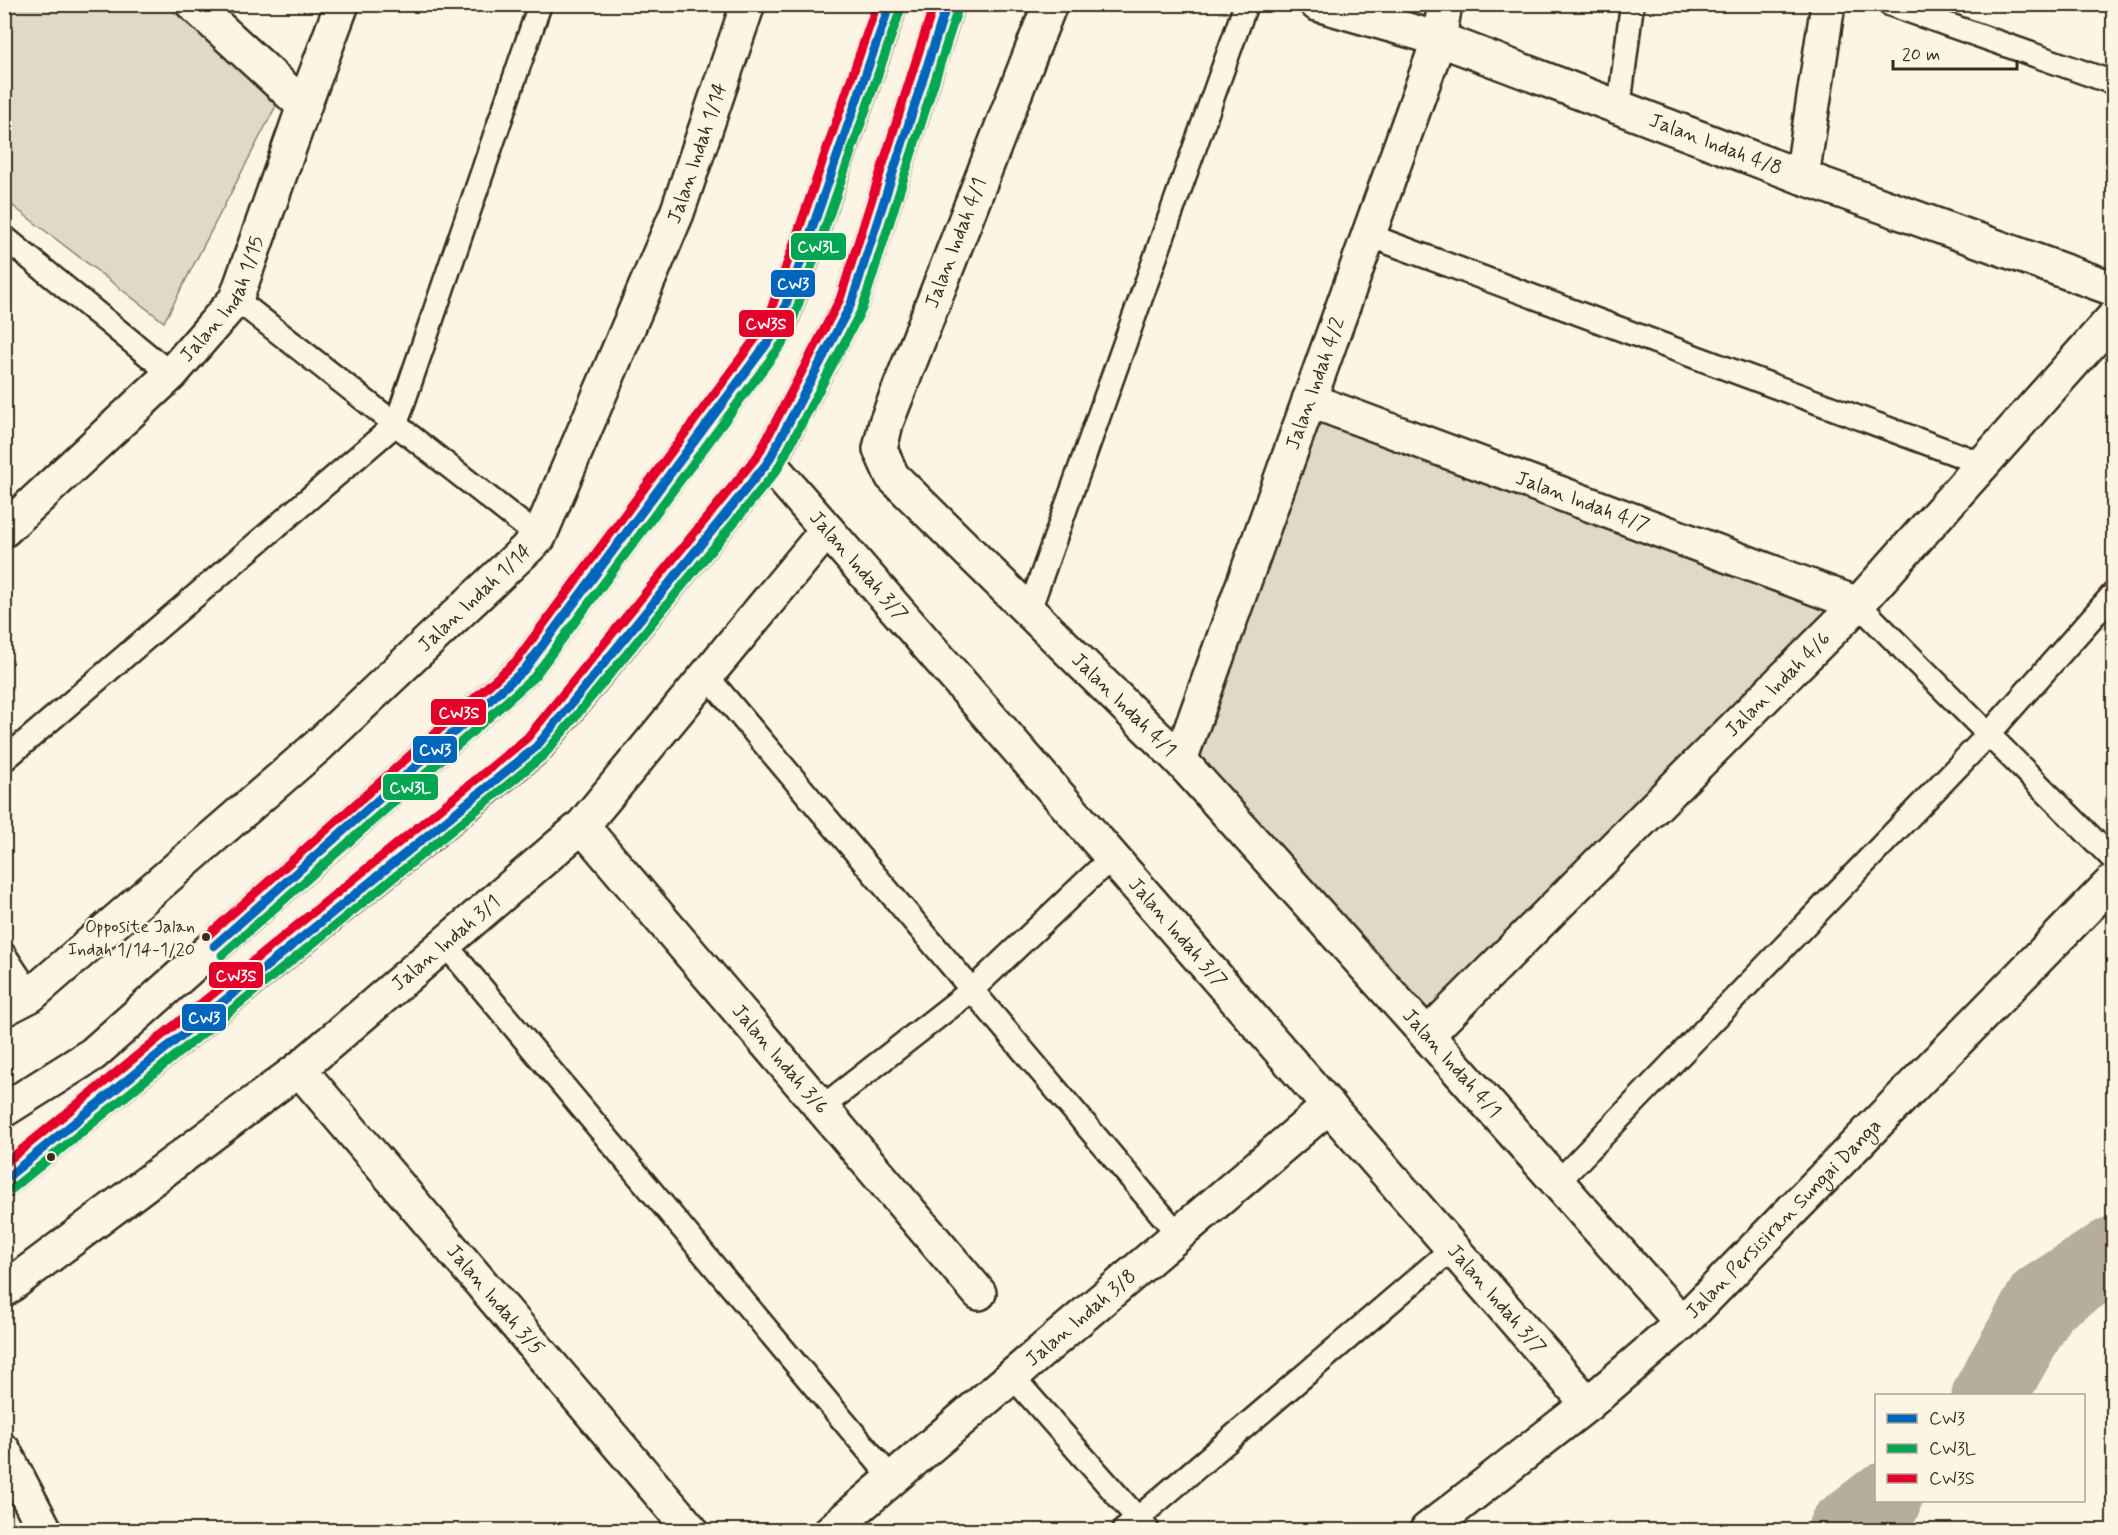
<svg xmlns="http://www.w3.org/2000/svg" width="2118" height="1535" viewBox="0 0 2118 1535" font-family="Mynerve,sans-serif">
	<rect width="100%" height="100%" fill="#fcf5e5"/>
	<filter id="ink" filterUnits="userSpaceOnUse"><feTurbulence type="fractalNoise" baseFrequency=".0167" numOctaves="2"/><feDisplacementMap in="SourceGraphic" scale="12" xChannelSelector="R" yChannelSelector="G"/><feConvolveMatrix kernelMatrix="1 2 1 2 8 2 1 2 1" color-interpolation-filters="sRGB"/></filter>
	<g filter="url(#ink)">
		<g fill="#e0d8c8" stroke="#8e8173" stroke-width="1.5">
			<path d="M4 5H165L280 98 164 322 5 200Z"/>
			<path d="M1318 413 1839 610 1434 1028 1180 760Z"/>
		</g>
		<g fill="none" stroke-linecap="round" stroke-linejoin="round">
			<g stroke="#b7ad9e" stroke-width="75">
				<path d="M1989 1396 2043 1300 2114 1254"/>
				<path d="M1845 1530 1884 1500"/>
			</g>
			<defs>
				<g id="lane">
					<path d="M1889 4 2114 83"/>
					<path d="M1619 108 1632 4"/>
					<path d="M1368 235 1983 464"/>
					<path d="M4 237 171 374"/>
					<path d="M236 299 539 537"/>
					<path d="M1858 604 2114 860"/>
					<path d="M1029 611 1246 4"/>
					<path d="M706 675 1178 1234"/>
					<path d="M4 760 396 424 540 4"/>
					<path d="M444 943 892 1479"/>
					<path d="M4 954 31 995"/>
					<path d="M821 1108 972 990 1112 857"/>
					<path d="M1558 1182 1988 735 2114 593"/>
					<path d="M1012 1376 1147 1529"/>
					<path d="M1124 1530 1453 1248"/>
				</g>
				<g id="street">
					<path d="M193 4 304 106"/>
					<path id="s1" d="M1050 4 886 423 880 449 892 476 1180 760 1427 1035 1682 1323"/>
					<path id="s2" d="M1317 4 1439 39 1802 177 2114 289"/>
					<path d="M1802 177 1828 4"/>
					<path id="s3" d="M1309 400 1858 604"/>
					<path id="s4" d="M768 462 1588 1404"/>
					<path id="s5" d="M4 530 171 374 236 299 304 106 342 4"/>
					<path id="s6" d="M1180 760 1439 39 1445 4"/>
					<path id="s7" d="M582 826 979 1293"/>
					<path id="s8" d="M4 1009 31 995 318 746 539 537 677 213 748 4"/>
					<path id="s9" d="M1427 1035 1858 604 2114 317"/>
					<path id="s10" d="M299 1069 691 1530"/>
					<path id="s11" d="M4 1290 299 1069 582 826 827 530"/>
					<path d="M4 1451 45 1530"/>
					<path id="s12" d="M832 1530 1329 1106"/>
					<path id="s13" d="M1427 1530 1588 1404 1682 1323 2114 880"/>
				</g>
				<g id="secondary">
					<path d="M4 1110 93 1054 525 669 777 330 890 4"/>
					<path d="M4 1180 536 747 768 462 851 304 947 4"/>
				</g>
			</defs>
			<use href="#lane" stroke="#3b2a1e" stroke-width="27"/>
			<use href="#street" stroke="#3b2a1e" stroke-width="38"/>
			<use href="#secondary" stroke="#3b2a1e" stroke-width="38"/>
			<use href="#lane" stroke="#fcf5e5" stroke-width="22"/>
			<use href="#street" stroke="#fcf5e5" stroke-width="33"/>
			<use href="#secondary" stroke="#fcf5e5" stroke-width="33"/>
			<defs>
				<g id="bus-1">
					<path d="M214 946 525 669 777 330 890 4"/>
					<path d="M4 1180 536 747 768 462 851 304 947 4"/>
				</g>
				<g id="bus-2">
					<path d="M222 955 534 677 787 337 901 8"/>
					<path d="M12 1189 544 755 777 470 862 309 958 8"/>
				</g>
				<g id="bus-3">
					<path d="M206 937 516 661 766 324 877 4"/>
					<path d="M4 1164 527 738 758 455 840 299 934 4"/>
				</g>
			</defs>
			<use href="#bus-1" stroke="#fcf5e5" stroke-width="14"/>
			<use href="#bus-2" stroke="#fcf5e5" stroke-width="14"/>
			<use href="#bus-3" stroke="#fcf5e5" stroke-width="14"/>
			<use href="#bus-1" stroke="#0065bd" stroke-width="9"/>
			<use href="#bus-2" stroke="#00a651" stroke-width="9"/>
			<use href="#bus-3" stroke="#e4002b" stroke-width="9"/>
		</g>
	</g>
	<g fill="#3b2a1e" stroke="#fcf5e5" stroke-width="2">
		<circle cx="206" cy="937" r="5"/>
		<circle cx="51" cy="1157" r="5"/>
	</g>
	<g text-anchor="middle" dominant-baseline="central" stroke-width="4.5" stroke-linejoin="round" paint-order="stroke">
		<g font-size="18" fill="#3b2a1e" stroke="#fcf5e5" text-anchor="end">
			<text x="195" y="927">Opposite Jalan<tspan x="195" dy="23">Indah 1/14-1/20</tspan></text>
		</g>
		<g font-size="20" fill="#3b2a1e" stroke="#fcf5e5">
			<text stroke="none"><textPath href="#s2" startOffset="423">Jalan Indah 4/8</textPath></text>
			<text stroke="none"><textPath href="#s8" startOffset="1130">Jalan Indah 1/14</textPath></text>
			<text transform="translate(956 243) rotate(-69)">Jalan Indah 4/1</text>
			<text stroke="none"><textPath href="#s5" startOffset="321">Jalan Indah 1/15</textPath></text>
			<text stroke="none"><textPath href="#s6" startOffset="400">Jalan Indah 4/2</textPath></text>
			<text stroke="none"><textPath href="#s3" startOffset="292">Jalan Indah 4/7</textPath></text>
			<text stroke="none"><textPath href="#s4" startOffset="138">Jalan Indah 3/7</textPath></text>
			<text stroke="none"><textPath href="#s8" startOffset="626">Jalan Indah 1/14</textPath></text>
			<text stroke="none"><textPath href="#s9" startOffset="496">Jalan Indah 4/6</textPath></text>
			<text stroke="none"><textPath href="#s1" startOffset="832">Jalan Indah 4/1</textPath></text>
			<text stroke="none"><textPath href="#s4" startOffset="624">Jalan Indah 3/7</textPath></text>
			<text stroke="none"><textPath href="#s11" startOffset="562">Jalan Indah 3/1</textPath></text>
			<text stroke="none"><textPath href="#s7" startOffset="306">Jalan Indah 3/6</textPath></text>
			<text stroke="none"><textPath href="#s1" startOffset="1318">Jalan Indah 4/1</textPath></text>
			<text stroke="none"><textPath href="#s13" startOffset="474">Jalan Persisiran Sungai Danga</textPath></text>
			<text stroke="none"><textPath href="#s4" startOffset="1110">Jalan Indah 3/7</textPath></text>
			<text stroke="none"><textPath href="#s10" startOffset="303">Jalan Indah 3/5</textPath></text>
			<text stroke="none"><textPath href="#s12" startOffset="327">Jalan Indah 3/8</textPath></text>
		</g>
	</g>
	<g stroke="#fcf5e5" stroke-width="2">
		<rect x="790" y="232" width="57" height="29" rx="6" fill="#00a651"/>
		<rect x="770" y="269" width="46" height="29" rx="6" fill="#0065bd"/>
		<rect x="738" y="309" width="57" height="29" rx="6" fill="#e4002b"/>
		<rect x="430" y="698" width="57" height="28" rx="6" fill="#e4002b"/>
		<rect x="412" y="735" width="46" height="29" rx="6" fill="#0065bd"/>
		<rect x="382" y="773" width="57" height="28" rx="6" fill="#00a651"/>
		<rect x="208" y="961" width="56" height="28" rx="6" fill="#e4002b"/>
		<rect x="181" y="1003" width="46" height="29" rx="6" fill="#0065bd"/>
	</g>
	<g font-size="16" text-anchor="middle" font-weight="bold" fill="#fff">
		<text x="818" y="252">CW3L</text>
		<text x="793" y="289">CW3</text>
		<text x="766" y="329">CW3S</text>
		<text x="459" y="718">CW3S</text>
		<text x="435" y="755">CW3</text>
		<text x="410" y="793">CW3L</text>
		<text x="236" y="981">CW3S</text>
		<text x="204" y="1023">CW3</text>
	</g>
	<rect width="2118" height="1535" fill="none" stroke="#fcf5e5" stroke-width="24"/>
	<rect x="12" y="12" width="2094" height="1511" fill="none" stroke="#3b2a1e" stroke-width="2" filter="url(#ink)"/>
	<rect x="1875" y="1394" width="210" height="108" fill="#fcf5e5" stroke="#afa495" stroke-width="1.5"/>
	<rect x="1887" y="1414" width="30" height="9" fill="#0065bd" stroke="#afa495" stroke-width="1.5"/>
	<text x="1929" y="1424" font-size="18" fill="#3b2a1e">CW3</text>
	<rect x="1887" y="1444" width="30" height="9" fill="#00a651" stroke="#afa495" stroke-width="1.5"/>
	<text x="1929" y="1454" font-size="18" fill="#3b2a1e">CW3L</text>
	<rect x="1887" y="1474" width="30" height="9" fill="#e4002b" stroke="#afa495" stroke-width="1.5"/>
	<text x="1929" y="1484" font-size="18" fill="#3b2a1e">CW3S</text>
	<path d="M1893 60v9h124v-9" fill="none" stroke="#3b2a1e" stroke-width="3"/>
	<text x="1902" y="60" font-size="18" fill="#3b2a1e" stroke="#fcf5e5" stroke-width="4.5" paint-order="stroke">20 m</text>
</svg>
